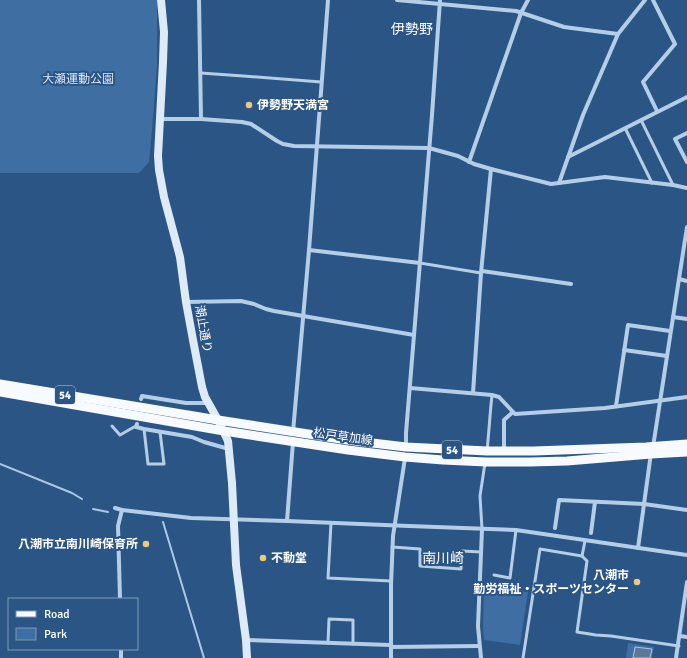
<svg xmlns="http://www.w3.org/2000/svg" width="687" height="658" viewBox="0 0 687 658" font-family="Signika,'Noto Sans JP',sans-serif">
	<rect width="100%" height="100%" fill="#2a5585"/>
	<g fill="#3f6fa2">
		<path d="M0 0H157V65L152 130 149 162 139 173H0Z"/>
		<path d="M484 586 528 592 520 645 484 640 483 629Z"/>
		<path d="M628 643 654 647 652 658H626Z"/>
	</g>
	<path fill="#5b789a" stroke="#aac9e7" d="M635 647 652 649 650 658H633Z"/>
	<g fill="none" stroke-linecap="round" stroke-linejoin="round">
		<g stroke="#aac9e7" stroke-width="2">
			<path d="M0 464 72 493 82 499"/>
			<path d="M93 509 108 512"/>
			<path d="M163 522 204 658"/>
		</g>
		<g stroke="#b5cee7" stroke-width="3">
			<path d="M201 73 243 76 321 82"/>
			<path d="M641 120 673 185"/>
			<path d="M625 128 652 183"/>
			<path d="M420 263 481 273"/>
			<path d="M112 426 120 435 134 427H136"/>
			<path d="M144 429 148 464H164L160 432"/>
			<path d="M487 451C489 432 490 413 492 395"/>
			<path d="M331 523 328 578 391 581"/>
			<path d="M482 529 480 496 485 463"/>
			<path d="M392 547 420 549V566L461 569 462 551 481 552"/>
			<path d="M582 556 587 561 577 632 596 635 611 636 679 646"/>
			<path d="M494 575 510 578 516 530"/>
			<path d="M328 643 329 619 353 620V644"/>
			<path d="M523 658 540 549 582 556 585 541"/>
		</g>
		<g stroke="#b5cee7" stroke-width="4">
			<path d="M199 0 201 119"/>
			<path d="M397 0 516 11 564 27 618 34"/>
			<path d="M653 0 675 44 643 82 657 111"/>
			<path d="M160 119H201L242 122 251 124 277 141 283 144 294 146 429 148 458 156 474 164 491 169 551 184 605 177 673 185 687 188"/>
			<path d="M687 133 675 139 687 162"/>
			<path d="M568 157 687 97"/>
			<path d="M469 162 521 13 528 0"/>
			<path d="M559 183 583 115 618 34 645 0"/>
			<path d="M309 250 420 263"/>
			<path d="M482 271 571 284"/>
			<path d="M679 279 687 281"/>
			<path d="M186 302 241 301 254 304 266 309 274 311 414 335"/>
			<path d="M673 317 687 319"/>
			<path d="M624 350 667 356"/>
			<path d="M410 388 492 395 499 397 515 414 605 408 687 397"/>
			<path d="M473 393 481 273 491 169"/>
			<path d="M141 399 142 396 186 403H207"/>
			<path d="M616 406 628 325 670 331"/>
			<path d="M137 424 136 427 144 429 192 437 204 442 229 449"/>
			<path d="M293 432 309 250 328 0"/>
			<path d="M406 447V433L432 115 440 0"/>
			<path d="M653 447 687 227"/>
			<path d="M504 451V420L513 412"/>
			<path d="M115 508 122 510 191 518 287 521 409 526 516 530 687 555"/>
			<path d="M287 521 293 442"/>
			<path d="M555 528 559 500 644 504 687 510"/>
			<path d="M591 533 595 502"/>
			<path d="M638 548 651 453"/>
			<path d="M120 599 118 526 122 510"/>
			<path d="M680 636 687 637"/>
			<path d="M246 640 390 645"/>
			<path d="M391 647 479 646"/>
			<path d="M121 649V658"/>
			<path d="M391 658V585L393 536 405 458"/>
			<path d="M481 658 478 626 482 529"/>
			<path d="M676 658 687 582"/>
		</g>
		<path stroke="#dfeaf7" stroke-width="8" d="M161 0 164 32 163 62 158 156 159 170 164 197 180 257 186 302 193 340 202 387 205 397 218 420 228 441 232 483 236 565 246 640 247 658"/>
		<g stroke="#f7fafe" stroke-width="9">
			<path d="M0 384 218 420 347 440 406 447 487 451H534L646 447 687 444"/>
			<path d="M0 392 224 431 348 450 405 457 443 460 486 462H530L567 461 651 454 687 452"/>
		</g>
	</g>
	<g fill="#eec97d" stroke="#2a5585" stroke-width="1.5">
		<circle cx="249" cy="105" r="4"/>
		<circle cx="146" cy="544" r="4"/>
		<circle cx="263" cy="558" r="4"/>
		<circle cx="637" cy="582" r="4"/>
	</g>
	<g text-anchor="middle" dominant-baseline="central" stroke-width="4" stroke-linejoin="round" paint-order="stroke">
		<g fill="#2a5585" stroke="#bfccda" stroke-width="1">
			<rect x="55" y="386" width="20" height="18" rx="3"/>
			<rect x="442" y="441" width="20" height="18" rx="3"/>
		</g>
		<g font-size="11" font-weight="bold" fill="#fff">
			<text x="65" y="395">54</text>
			<text x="452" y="450">54</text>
		</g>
		<g font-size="12" fill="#d9e7f6" stroke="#2a5585">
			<text x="78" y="79">大瀬運動公園</text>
		</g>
		<g font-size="12" font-weight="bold" fill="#fff" stroke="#2a5585" text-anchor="start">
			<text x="257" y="105">伊勢野天満宮</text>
			<text x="138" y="544" text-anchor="end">八潮市立南川崎保育所</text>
			<text x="271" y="558">不動堂</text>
			<text x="629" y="575" text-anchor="end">八潮市<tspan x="629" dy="14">勤労福祉・スポーツセンター</tspan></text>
		</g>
		<g font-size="12" fill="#fff" stroke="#2a5585">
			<text transform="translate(203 329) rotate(80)">潮止通り</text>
			<text transform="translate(343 437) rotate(8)">松戸草加線</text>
		</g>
		<g font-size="14" fill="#fff" stroke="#2a5585">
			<text x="412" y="29">伊勢野</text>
			<text x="443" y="558">南川崎</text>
		</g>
	</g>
	<rect x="8" y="598" width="130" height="52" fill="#2a5585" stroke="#7f99b6"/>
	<rect x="16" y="611" width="20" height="6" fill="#f7fafe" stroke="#7f99b6"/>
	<text x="44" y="618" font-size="12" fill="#ffffff">Road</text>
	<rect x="16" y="628" width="20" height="12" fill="#3f6fa2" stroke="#7f99b6"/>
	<text x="44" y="638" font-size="12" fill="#ffffff">Park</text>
</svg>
